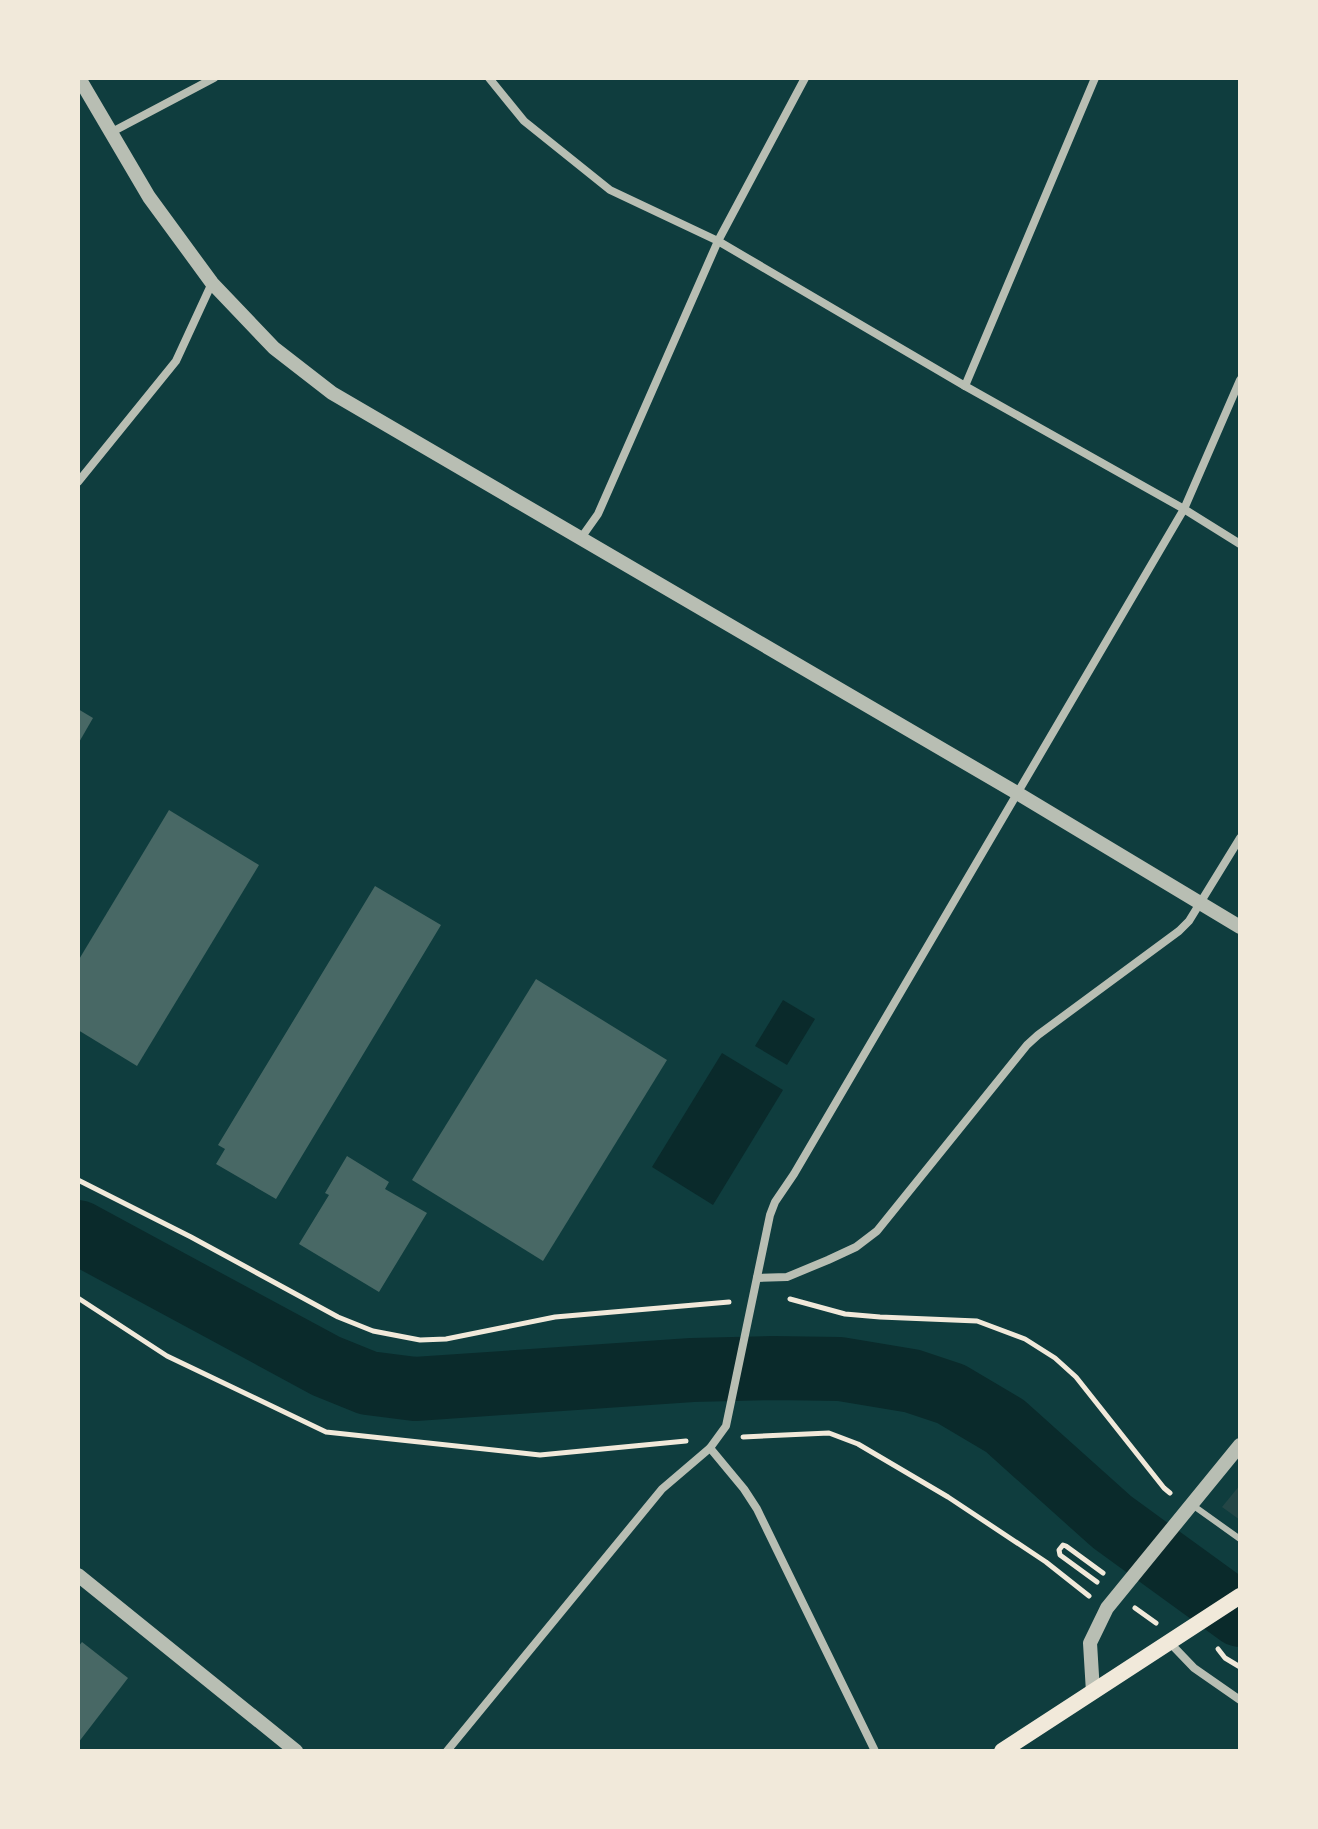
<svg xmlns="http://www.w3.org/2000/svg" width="1318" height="1829" viewBox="0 0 1318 1829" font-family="'Open Sans',sans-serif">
	<rect width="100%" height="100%" fill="#0f3d3e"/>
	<path fill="#244646" d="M1240 1485V1520L1222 1507Z"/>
	<g fill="#0a2a2b">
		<path d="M783 1000 815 1019 787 1065 755 1046Z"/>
		<path d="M722 1053 783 1090 713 1205 652 1167Z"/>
	</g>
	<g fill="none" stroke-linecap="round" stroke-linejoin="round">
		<path stroke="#0a2a2b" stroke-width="64" d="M78 1232 326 1366 368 1383 415 1389 692 1370 773 1368 840 1369 912 1381 951 1394 1005 1426 1112 1522 1240 1615"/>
	</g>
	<g fill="#486865">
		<path d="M78 709 93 718 78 744Z"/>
		<path d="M169 810 259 865 137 1066 78 1030V961Z"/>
		<path d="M375 886 441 925 276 1199 216 1164 225 1149 218 1145Z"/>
		<path d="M536 979 667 1060 543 1261 412 1180Z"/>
		<path d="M347 1156 389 1182 385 1189 427 1213 379 1292 299 1244 329 1195 325 1193Z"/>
		<path d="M82 1642 128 1678 78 1743V1647Z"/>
	</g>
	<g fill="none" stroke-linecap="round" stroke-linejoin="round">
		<g stroke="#f1e9da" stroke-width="5">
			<path d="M78 1180 191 1237 338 1317 373 1331 420 1340 446 1339 555 1317 729 1302"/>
			<path d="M78 1298 167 1356 326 1432 540 1455 686 1441"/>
			<path d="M790 1299 845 1314 880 1317 977 1321 1025 1339 1055 1358 1076 1377 1164 1488 1170 1493"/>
			<path d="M743 1437 829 1433 858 1444 948 1497 1046 1562 1089 1596"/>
			<path d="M1097 1582 1060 1555 1059 1550 1063 1545 1066 1546 1103 1573"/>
			<path d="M1135 1608 1156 1623"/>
			<path d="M1218 1649 1225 1658 1240 1667"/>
		</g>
		<path stroke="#b8beb3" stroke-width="6" d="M1191 1504 1240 1539"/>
		<g stroke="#b8beb3" stroke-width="8">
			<path d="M489 78 524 121 610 190 718 241 965 386 1184 509 1240 544"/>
			<path d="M110 133 214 78"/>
			<path d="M965 386 1095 78"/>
			<path d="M78 482 176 361 212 283"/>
			<path d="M581 538 598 514 718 241 805 78"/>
			<path d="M757 1278 787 1277 828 1260 856 1247 877 1231 1027 1045 1038 1035 1179 931 1189 921 1240 838"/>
			<path d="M710 1448 744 1489 757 1509 875 1751"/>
			<path d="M1170 1643 1194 1668 1240 1700"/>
			<path d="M447 1751 662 1489 710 1448 726 1426 770 1215 775 1202 794 1174 1184 509 1240 380"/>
		</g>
		<g stroke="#b8beb3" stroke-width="14">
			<path d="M79 78 149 197 212 283 274 348 332 393 1017 793 1240 927"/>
			<path d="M78 1575 296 1751"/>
			<path d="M1093 1692 1090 1643 1107 1608 1240 1445"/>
		</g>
		<path stroke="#f1e9da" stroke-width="16" d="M1002 1751 1240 1596"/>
	</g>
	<rect width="1318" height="1829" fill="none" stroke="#f1e9da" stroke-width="160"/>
</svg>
